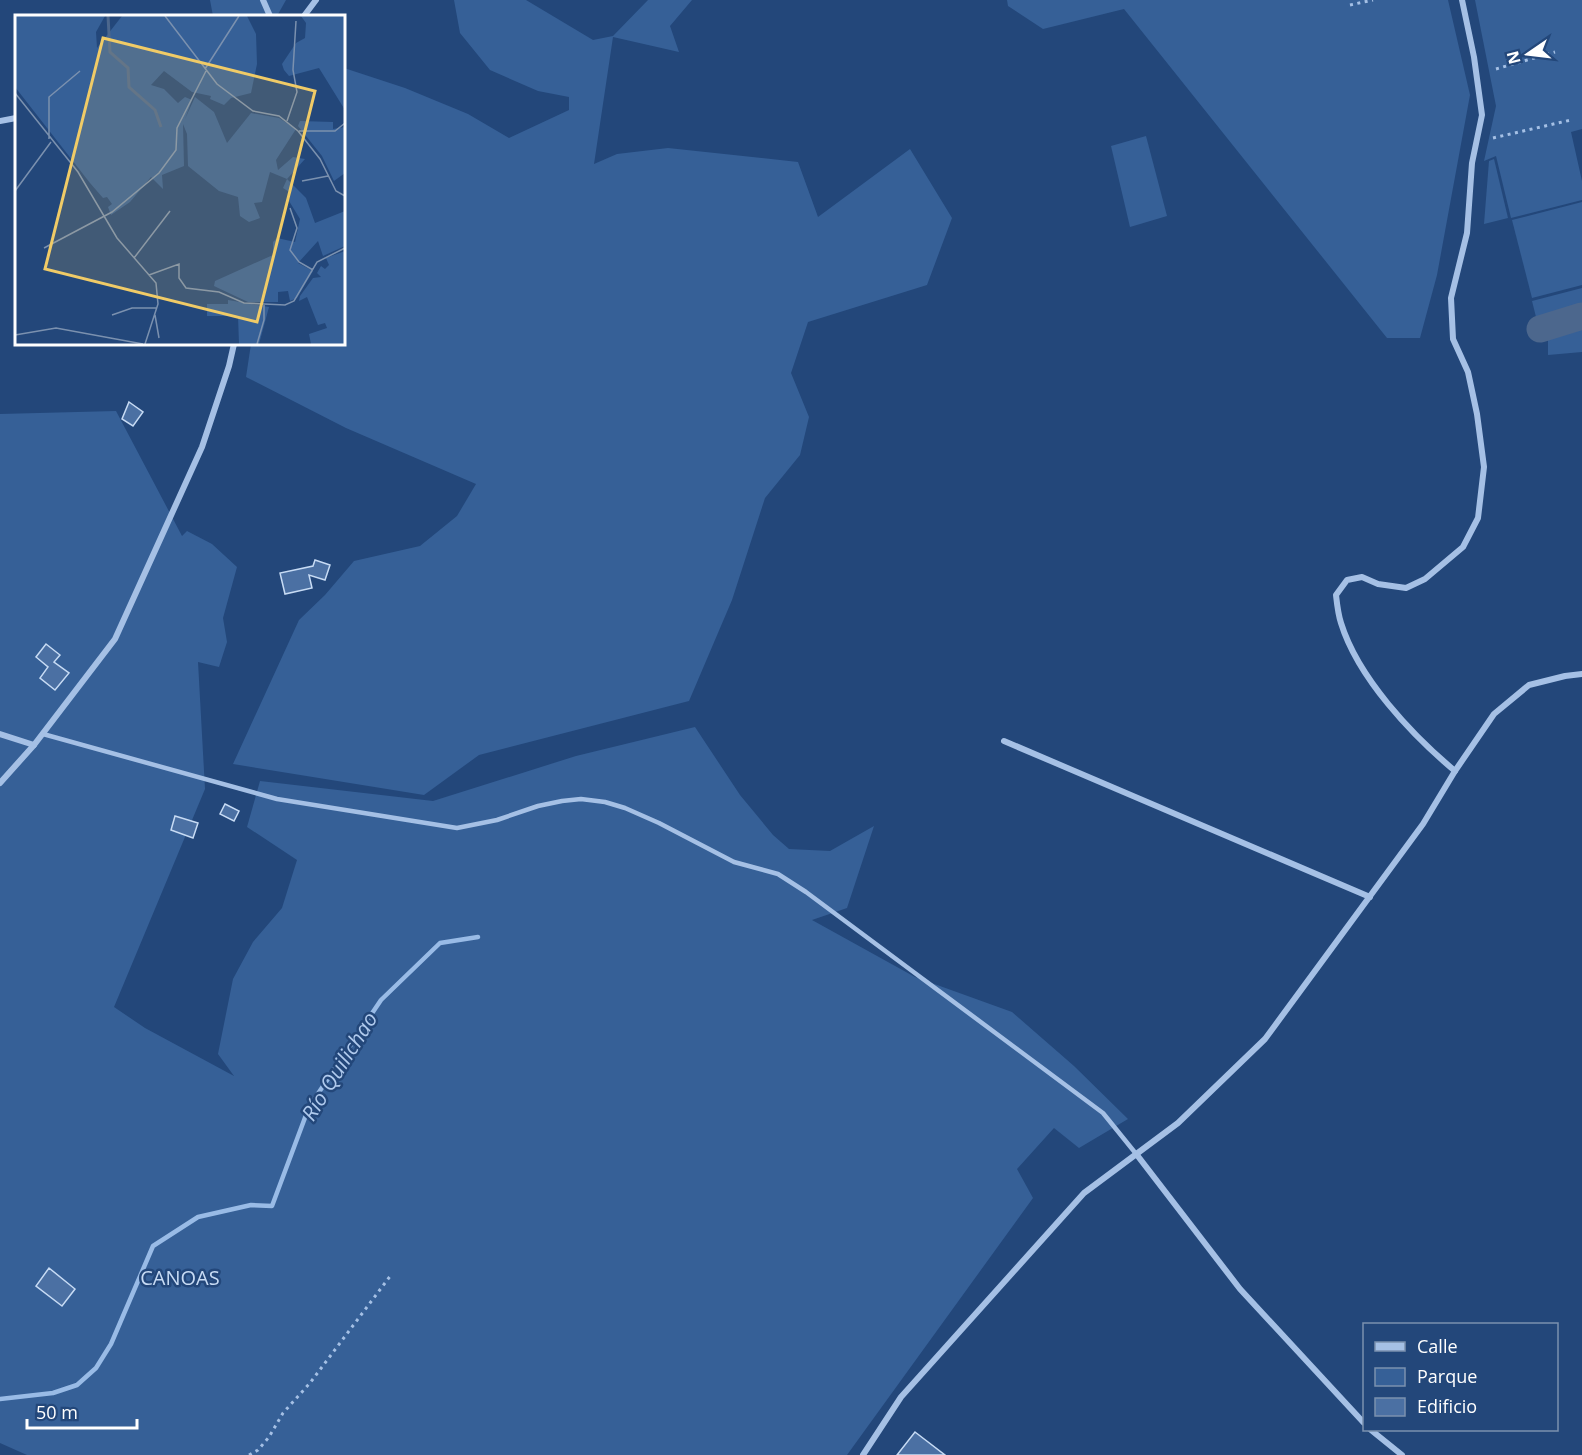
<svg xmlns="http://www.w3.org/2000/svg" width="1582" height="1455" viewBox="0 0 1582 1455" font-family="'Open Sans',sans-serif">
	<rect width="100%" height="100%" fill="#23477a"/>
	<g fill="#366097">
		<path d="M210 0H286L277 16H213Z"/>
		<path d="M454 0H526L593 40 613 36 648 0H692L670 26 679 52 613 37 594 164 617 154 668 148 798 162 818 217 910 149 952 218 927 285 808 322 791 373 809 417 800 455 765 498 732 600 689 701 479 755 424 795 233 764 299 620 325 595 354 561 420 546 457 516 476 484 346 428 246 377 251 344H344V68L405 88 468 114 509 138 569 110V97L538 91 490 70 460 33Z"/>
		<path d="M1007 0H1448L1470 95 1437 275 1420 338H1387L1124 9 1043 29 1008 6Z"/>
		<path d="M1475 0H1582V129L1571 132 1582 181V200L1511 218 1496 156 1484 161 1496 106Z"/>
		<path d="M1146 136 1167 216 1130 227 1111 146Z"/>
		<path d="M1494 159 1508 218 1484 224 1489 161Z"/>
		<path d="M1582 202V285L1532 298 1512 220Z"/>
		<path d="M1582 288V314L1539 329 1532 301Z"/>
		<path d="M1569 321 1582 322V352L1548 355V341L1543 330 1553 326 1563 327Z"/>
		<path d="M116 411 182 536 187 531 212 544 237 567 223 618 227 642 219 667 198 662 205 789 114 1007 145 1028 234 1076 218 1054 233 979 253 942 282 908 297 860 247 827 260 781 433 801 576 756 695 727 740 795 773 835 789 849 830 851 874 826 847 908 812 920 915 977 1012 1012 1074 1066 1128 1119 1079 1148 1054 1128 1017 1169 1033 1198 847 1455H27L0 1443V414Z"/>
	</g>
	<g fill="none" stroke-linecap="round" stroke-linejoin="round">
		<path stroke="#99bbe6" stroke-width="4.5" d="M0 1399 53 1393 77 1385 96 1368 111 1344 153 1246 198 1217 251 1205 272 1206 309 1107 381 1000 440 943 478 937"/>
		<path stroke="#4c678d" stroke-width="27" d="M1540 329 1582 316"/>
	</g>
	<g fill="#4b70a3" stroke="#c7dbf4" stroke-width="1.5">
		<path d="M129 402 143 412 133 426 122 419Z"/>
		<path d="M315 560 330 565 325 580 309 575 312 588 285 594 280 573 313 566Z"/>
		<path d="M46 644 60 655 54 662 69 673 55 690 40 678 48 667 36 657Z"/>
		<path d="M225 804 239 811 234 821 220 814Z"/>
		<path d="M175 816 198 823 193 838 171 830Z"/>
		<path d="M49 1268 75 1289 62 1306 36 1286Z"/>
		<path d="M915 1432 945 1455H897Z"/>
	</g>
	<g fill="none" stroke-linecap="round" stroke-linejoin="round">
		<g stroke="#a5c0e5" stroke-width="3" stroke-dasharray="3 4.5" stroke-linecap="butt">
			<path d="M1350 5 1373 0"/>
			<path d="M1496 69 1555 52"/>
			<path d="M1493 138 1571 120"/>
			<path d="M249 1455 258 1450 269 1437 283 1413 310 1383 391 1275"/>
		</g>
		<path stroke="#a5c0e5" stroke-width="4.5" d="M43 734 277 799 457 828 497 820 538 806 562 801 581 799 605 802 625 808 659 823 734 862 778 874 806 892 1103 1113 1137 1155"/>
		<g stroke="#a5c0e5" stroke-width="6">
			<path d="M263 0 270 16"/>
			<path d="M304 16 316 0"/>
			<path d="M0 121 16 118"/>
			<path d="M0 734 34 745"/>
			<path d="M1004 741 1370 897"/>
			<path d="M1455 771C1412 735 1358 678 1341 623 1338 614 1337 604 1336 595L1347 580 1362 577 1378 584 1406 588 1425 579 1463 547 1478 518 1484 467 1477 414 1468 372 1453 339 1451 298 1467 233 1472 163 1482 115 1474 57 1462 0"/>
			<path d="M0 783 34 745 115 639 202 447 229 366 234 344"/>
			<path d="M1137 1155 1240 1289 1364 1423"/>
			<path d="M1371 1430 1402 1455"/>
			<path d="M863 1455 901 1397 1084 1193 1178 1123 1265 1039 1423 824 1455 771 1494 714 1529 685 1565 676 1582 674"/>
		</g>
	</g>
	<g text-anchor="middle" dominant-baseline="central" stroke-width="5" stroke-linejoin="round" paint-order="stroke">
		<g font-size="20" fill="#c7dbf4" stroke="#23477a">
			<text x="180" y="1277">CANOAS</text>
		</g>
		<g font-size="21" font-style="italic" fill="#b0caed" stroke="#23477a">
			<text transform="translate(339 1066) rotate(-58)">Río Quilichao</text>
		</g>
	</g>
	<g transform="translate(15 15)">
		<rect width="330" height="330" fill="#23477a"/>
		<path d="M1 1H90L81 17 82 33 107 1H232L241 19 242 49 236 78 216 83 209 90 195 84 196 81 177 77 149 56 136 70 149 74 163 88 170 82 177 85 170 104 180 82 199 97 212 128 236 98 264 103 281 114 261 145 263 155 278 142 290 144 272 164 291 183 300 208 330 196V231L308 241 303 226 283 248 298 256 282 283 275 286 273 276 263 277V287H233L199 271 200 266 258 240V227L262 223 280 227 285 204 274 186 276 178 268 173 272 164 255 157 247 187 239 188 245 203 234 207 225 201 223 182 204 176 173 151 172 119 168 109 169 151 147 160 148 174 136 162 115 187 96 200 93 192 97 189 92 182 88 183 75 168 0 72ZM286 1H330V95L304 53 274 61 269 55 267 49 281 28 290 23 291 8ZM285 106 318 107V114L330 112V158L319 166 307 141 283 111ZM330 236V329H296L294 319 312 313 310 308 303 310 292 282 284 286 285 281 298 263 306 262 302 258 306 251 310 254 314 250 311 243ZM213 285 254 292 244 329H224L223 301H192V289H213Z" fill="#366097"/>
		<path fill="none" stroke="#4c678d" stroke-width="3" d="M93 1 95 37 113 53 114 72 140 95 146 112"/>
		<path fill="none" stroke="#7b91af" stroke-width="1.5" d="M150 1 202 69 238 96 264 101 283 116 305 144 321 176 330 181M190 54 224 1M0 78 63 157 102 223 141 268 143 289 130 329M272 106 282 77 278 55 281 6M284 116H320L330 108M34 124V82L65 56M287 166 313 161M0 176 36 127M275 193 282 213 275 235 284 247 298 255M29 233 97 197 144 158 161 135 162 113 191 56M119 243 155 196M134 260 164 249V263L171 273 204 277 229 288 270 290 279 286 302 247 330 233M97 300 117 293H142M140 300 144 323M0 320 41 313 128 329M242 329 249 305V289"/>
		<path fill="#f0cb67" fill-opacity="0.15" stroke="#f0cb67" stroke-width="3" d="M88 23 300 76 242 307 30 254Z"/>
		<rect width="330" height="330" fill="none" stroke="#fff" stroke-width="3"/>
	</g>
	<rect x="1363" y="1323" width="195" height="108" fill="#23477a" stroke="#7b91af" stroke-width="1.5"/>
	<rect x="1375" y="1342" width="30" height="9" fill="#a5c0e5" stroke="#7b91af" stroke-width="1.5"/>
	<text x="1417" y="1353" font-size="18" fill="#ffffff">Calle</text>
	<rect x="1375" y="1368" width="30" height="18" fill="#366097" stroke="#7b91af" stroke-width="1.5"/>
	<text x="1417" y="1383" font-size="18" fill="#ffffff">Parque</text>
	<rect x="1375" y="1398" width="30" height="18" fill="#4b70a3" stroke="#7b91af" stroke-width="1.5"/>
	<text x="1417" y="1413" font-size="18" fill="#ffffff">Edificio</text>
	<g transform="translate(1528 54) rotate(256)" stroke="#23477a" stroke-width="4.5" paint-order="stroke">
	<path d="M0-4.5L10 22L0 15L-10 22Z" fill="#ffffff"/>
	<text y="-9" font-size="16" font-weight="bold" text-anchor="middle" fill="#ffffff">N</text>
	</g>
	<path d="M27 1419v9h110v-9" fill="none" stroke="#ffffff" stroke-width="3"/>
	<text x="36" y="1419" font-size="18" fill="#ffffff" stroke="#23477a" stroke-width="4.5" paint-order="stroke">50 m</text>
</svg>
